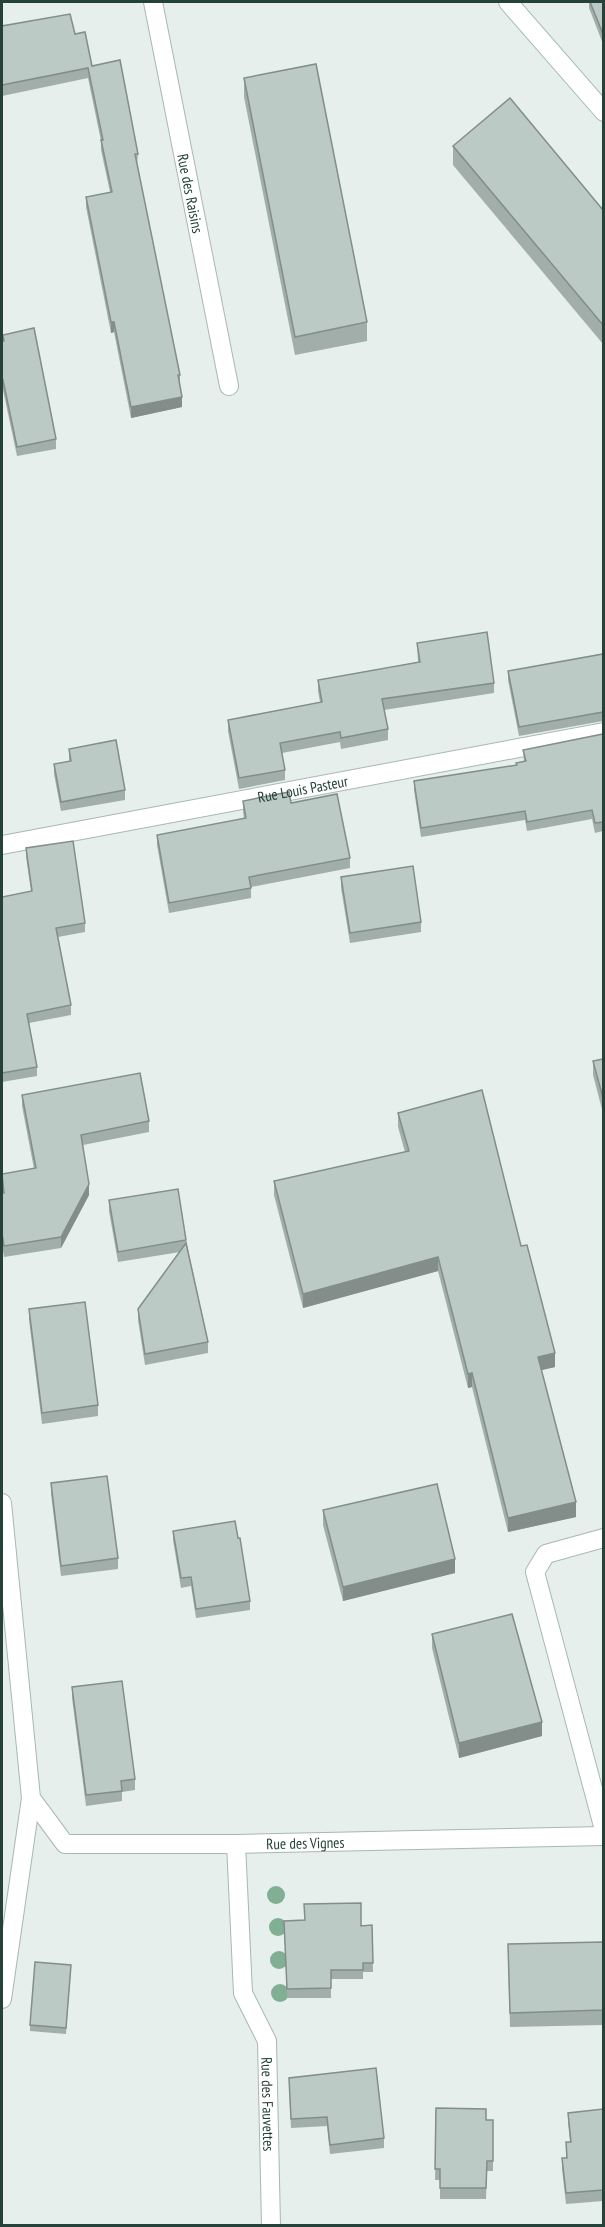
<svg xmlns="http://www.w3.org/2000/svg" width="605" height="2227" viewBox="0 0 605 2227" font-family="'PT Sans Narrow',sans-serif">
	<rect width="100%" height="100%" fill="#e6efeb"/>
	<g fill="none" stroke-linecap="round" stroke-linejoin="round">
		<defs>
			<g id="lane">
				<path id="s1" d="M153 2 229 386"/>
				<path d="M2 1999 31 1798"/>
			</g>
			<g id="street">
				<path id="s2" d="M2 845 604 732"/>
				<path id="s3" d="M2 1503 31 1798 65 1844H236L604 1836"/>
				<path d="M604 1538 546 1554 535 1572 604 1830"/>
				<path id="s4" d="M236 1844 243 1993 267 2041 271 2226"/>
			</g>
			<path id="secondary" d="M508 2 604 112"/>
		</defs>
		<use href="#lane" stroke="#a8b8b2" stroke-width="20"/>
		<use href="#street" stroke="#a8b8b2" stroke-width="20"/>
		<use href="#secondary" stroke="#a4bbb3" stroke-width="20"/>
		<use href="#lane" stroke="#fff" stroke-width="18"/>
		<use href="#street" stroke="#fff" stroke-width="18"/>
		<use href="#secondary" stroke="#fff" stroke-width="18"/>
	</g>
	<g fill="#80af93">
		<circle cx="276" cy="1895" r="9"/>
		<circle cx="278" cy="1927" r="9"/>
		<circle cx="279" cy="1960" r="9"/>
		<circle cx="280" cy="1993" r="9"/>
	</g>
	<g fill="#a1aea9">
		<path d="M589 2H603V44L589 8Z"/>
		<path d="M2 26 75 34 138 154 137 164 180 375V385L182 407 131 418 114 332 111 333 86 207V197L110 192 101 150V141L88 78 2 96Z"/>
		<path d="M244 78 367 322V341L295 355 244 97Z"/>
		<path d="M453 146 603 210V344L453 165Z"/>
		<path d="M3 335 56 439V449L17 456 3 390H2V341H3Z"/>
		<path d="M417 643 494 683V693L384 710 388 729V740L341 749 340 742 282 753 285 770V780L239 789 228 731V720L320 702 318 691V680L418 662Z"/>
		<path d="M603 654V721L519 736 508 680V671Z"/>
		<path d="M603 734V831L595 833 592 819 527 831 525 820 421 837 414 790V781L516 765 524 762 523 750Z"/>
		<path d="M69 749 125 790V800L61 811 54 774V764L69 762Z"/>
		<path d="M243 801 291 803 350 858V868L251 887V898L169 913 157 845V835L244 819 243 811Z"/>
		<path d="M26 848 85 923V932L58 937 71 1005V1015L29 1023 37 1067V1076L2 1082V897L31 891 26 857Z"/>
		<path d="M341 877 421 922V932L350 943 341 888Z"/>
		<path d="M603 1059V1113L593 1075V1061Z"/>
		<path d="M22 1095 149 1121V1132L83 1145 89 1195 61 1248 4 1257 2 1244V1174L34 1169 22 1106Z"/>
		<path d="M398 1113 521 1246 555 1367 541 1370 576 1517 508 1532 472 1387 468 1388 438 1271 303 1308 274 1195V1181L405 1152 398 1127Z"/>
		<path d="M109 1200 186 1240 208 1342V1353L145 1365 138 1320V1309L180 1252 118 1262 109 1211Z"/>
		<path d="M29 1309 98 1405V1416L42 1424 29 1320Z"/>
		<path d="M51 1483 118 1558V1569L61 1576 51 1494Z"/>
		<path d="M323 1510 455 1573 343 1601 323 1525Z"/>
		<path d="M173 1531 238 1538 250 1601V1610L196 1618 191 1586 181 1588 173 1540Z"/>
		<path d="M432 1634 542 1736 459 1758 432 1648Z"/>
		<path d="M72 1687 135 1779V1790L122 1792V1801L86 1806 72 1698Z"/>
		<path d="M284 1921 361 1926 372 1925 373 1972H363V1979H331V1998H287Z"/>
		<path d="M603 1942V2025L510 2027 508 1958Z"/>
		<path d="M71 1965 66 2034 30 2031V2025Z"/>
		<path d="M289 2087 384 2138V2148L330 2154 327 2126 291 2128Z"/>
		<path d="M436 2108 486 2120H493V2171H487L486 2199H440V2180H435Z"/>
		<path d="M603 2109V2201L566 2204 562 2169V2158H566V2142H570L568 2123V2113Z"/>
	</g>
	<g fill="#838d89">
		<path d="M111 322H114V332L111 333Z"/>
		<path d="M182 397V407L131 418V407Z"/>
		<path d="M89 1184V1195L61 1248V1237Z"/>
		<path d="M438 1257V1271L303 1308V1294Z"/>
		<path d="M555 1353V1367L538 1371V1357Z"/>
		<path d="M472 1373V1387L468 1388V1374Z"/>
		<path d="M576 1502V1517L508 1532V1518Z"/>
		<path d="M455 1559V1573L343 1601V1587Z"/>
		<path d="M542 1722V1736L459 1758V1743Z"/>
	</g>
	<g fill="#bbcac4" stroke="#838d89" stroke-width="1.5">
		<path d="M590 2H603V35V34Z"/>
		<path d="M70 14 75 34 85 32 92 66 120 60 138 154H135L180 375H178L182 397 131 407 114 322H111L86 197 112 192 101 140H103L88 68 2 85V26Z"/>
		<path d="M316 64 367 322 295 337 244 78Z"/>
		<path d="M510 98 603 210V325L453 146Z"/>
		<path d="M34 328 56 439 17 447 3 380 2 381V341H4L3 335Z"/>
		<path d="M487 632 494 683 382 699 388 729 341 738 340 732 280 743 285 770 239 778 228 720 322 702 318 680 420 662 417 643Z"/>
		<path d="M603 654V712L519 727 508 671Z"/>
		<path d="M603 734V822L595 823 592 810 527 822 525 811 421 828 414 781 517 765 516 763 526 761 523 750Z"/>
		<path d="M116 740 125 790 61 802 54 764 71 761 69 749Z"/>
		<path d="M289 792 291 803 337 794 350 858 249 877 251 888 169 903 157 835 246 818 243 801Z"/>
		<path d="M73 841 85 923 56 928 71 1005 27 1014 37 1067 2 1073V897L32 891 26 848Z"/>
		<path d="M413 866 421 922 350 933 341 877Z"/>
		<path d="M603 1059V1098L593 1061Z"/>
		<path d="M140 1073 149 1121 81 1135 89 1184 61 1237 4 1246 2 1233V1193H4L2 1174 36 1168 22 1095Z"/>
		<path d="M482 1090 521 1246 527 1245 555 1353 538 1357 576 1502 508 1518 472 1373 468 1374 438 1257 303 1294 274 1181 409 1151 398 1113Z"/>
		<path d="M178 1189 186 1240 118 1252 109 1200Z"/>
		<path d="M186 1243 208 1342 145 1354 138 1309Z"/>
		<path d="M85 1302 98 1405 42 1413 29 1309Z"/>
		<path d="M107 1476 118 1558 61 1566 51 1483Z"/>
		<path d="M437 1484 455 1559 343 1587 323 1510Z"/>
		<path d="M235 1521 238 1538H240L250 1601 196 1609 191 1577 181 1578 173 1531Z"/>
		<path d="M512 1614 542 1722 459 1743 432 1634Z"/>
		<path d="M122 1681 135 1779 121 1781 122 1791 86 1795 72 1687Z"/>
		<path d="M361 1903V1926L372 1925 373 1963H363V1970H331V1988L287 1989 284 1921 305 1920 304 1904Z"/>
		<path d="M603 1942V2010L510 2013 508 1944Z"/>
		<path d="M35 1962 71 1965 66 2028 30 2025Z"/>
		<path d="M376 2068 384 2138 330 2145 327 2117 291 2119 289 2078Z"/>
		<path d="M436 2108 486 2109V2120H493V2161H487L486 2188H440V2169H435Z"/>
		<path d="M603 2109V2190L566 2193 562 2158H567L566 2142H571L568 2113Z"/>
	</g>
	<g text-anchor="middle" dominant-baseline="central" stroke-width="4.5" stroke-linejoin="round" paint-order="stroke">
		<g font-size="15" fill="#24423a" stroke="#f7fbf9">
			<text stroke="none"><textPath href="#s1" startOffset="195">Rue des Raisins</textPath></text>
			<text stroke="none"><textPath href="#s2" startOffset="306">Rue Louis Pasteur</textPath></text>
			<text stroke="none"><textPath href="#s3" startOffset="594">Rue des Vignes</textPath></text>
			<text stroke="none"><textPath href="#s4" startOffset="266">Rue des Fauvettes</textPath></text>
		</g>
	</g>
	<rect width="605" height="2227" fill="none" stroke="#24423a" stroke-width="6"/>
</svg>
